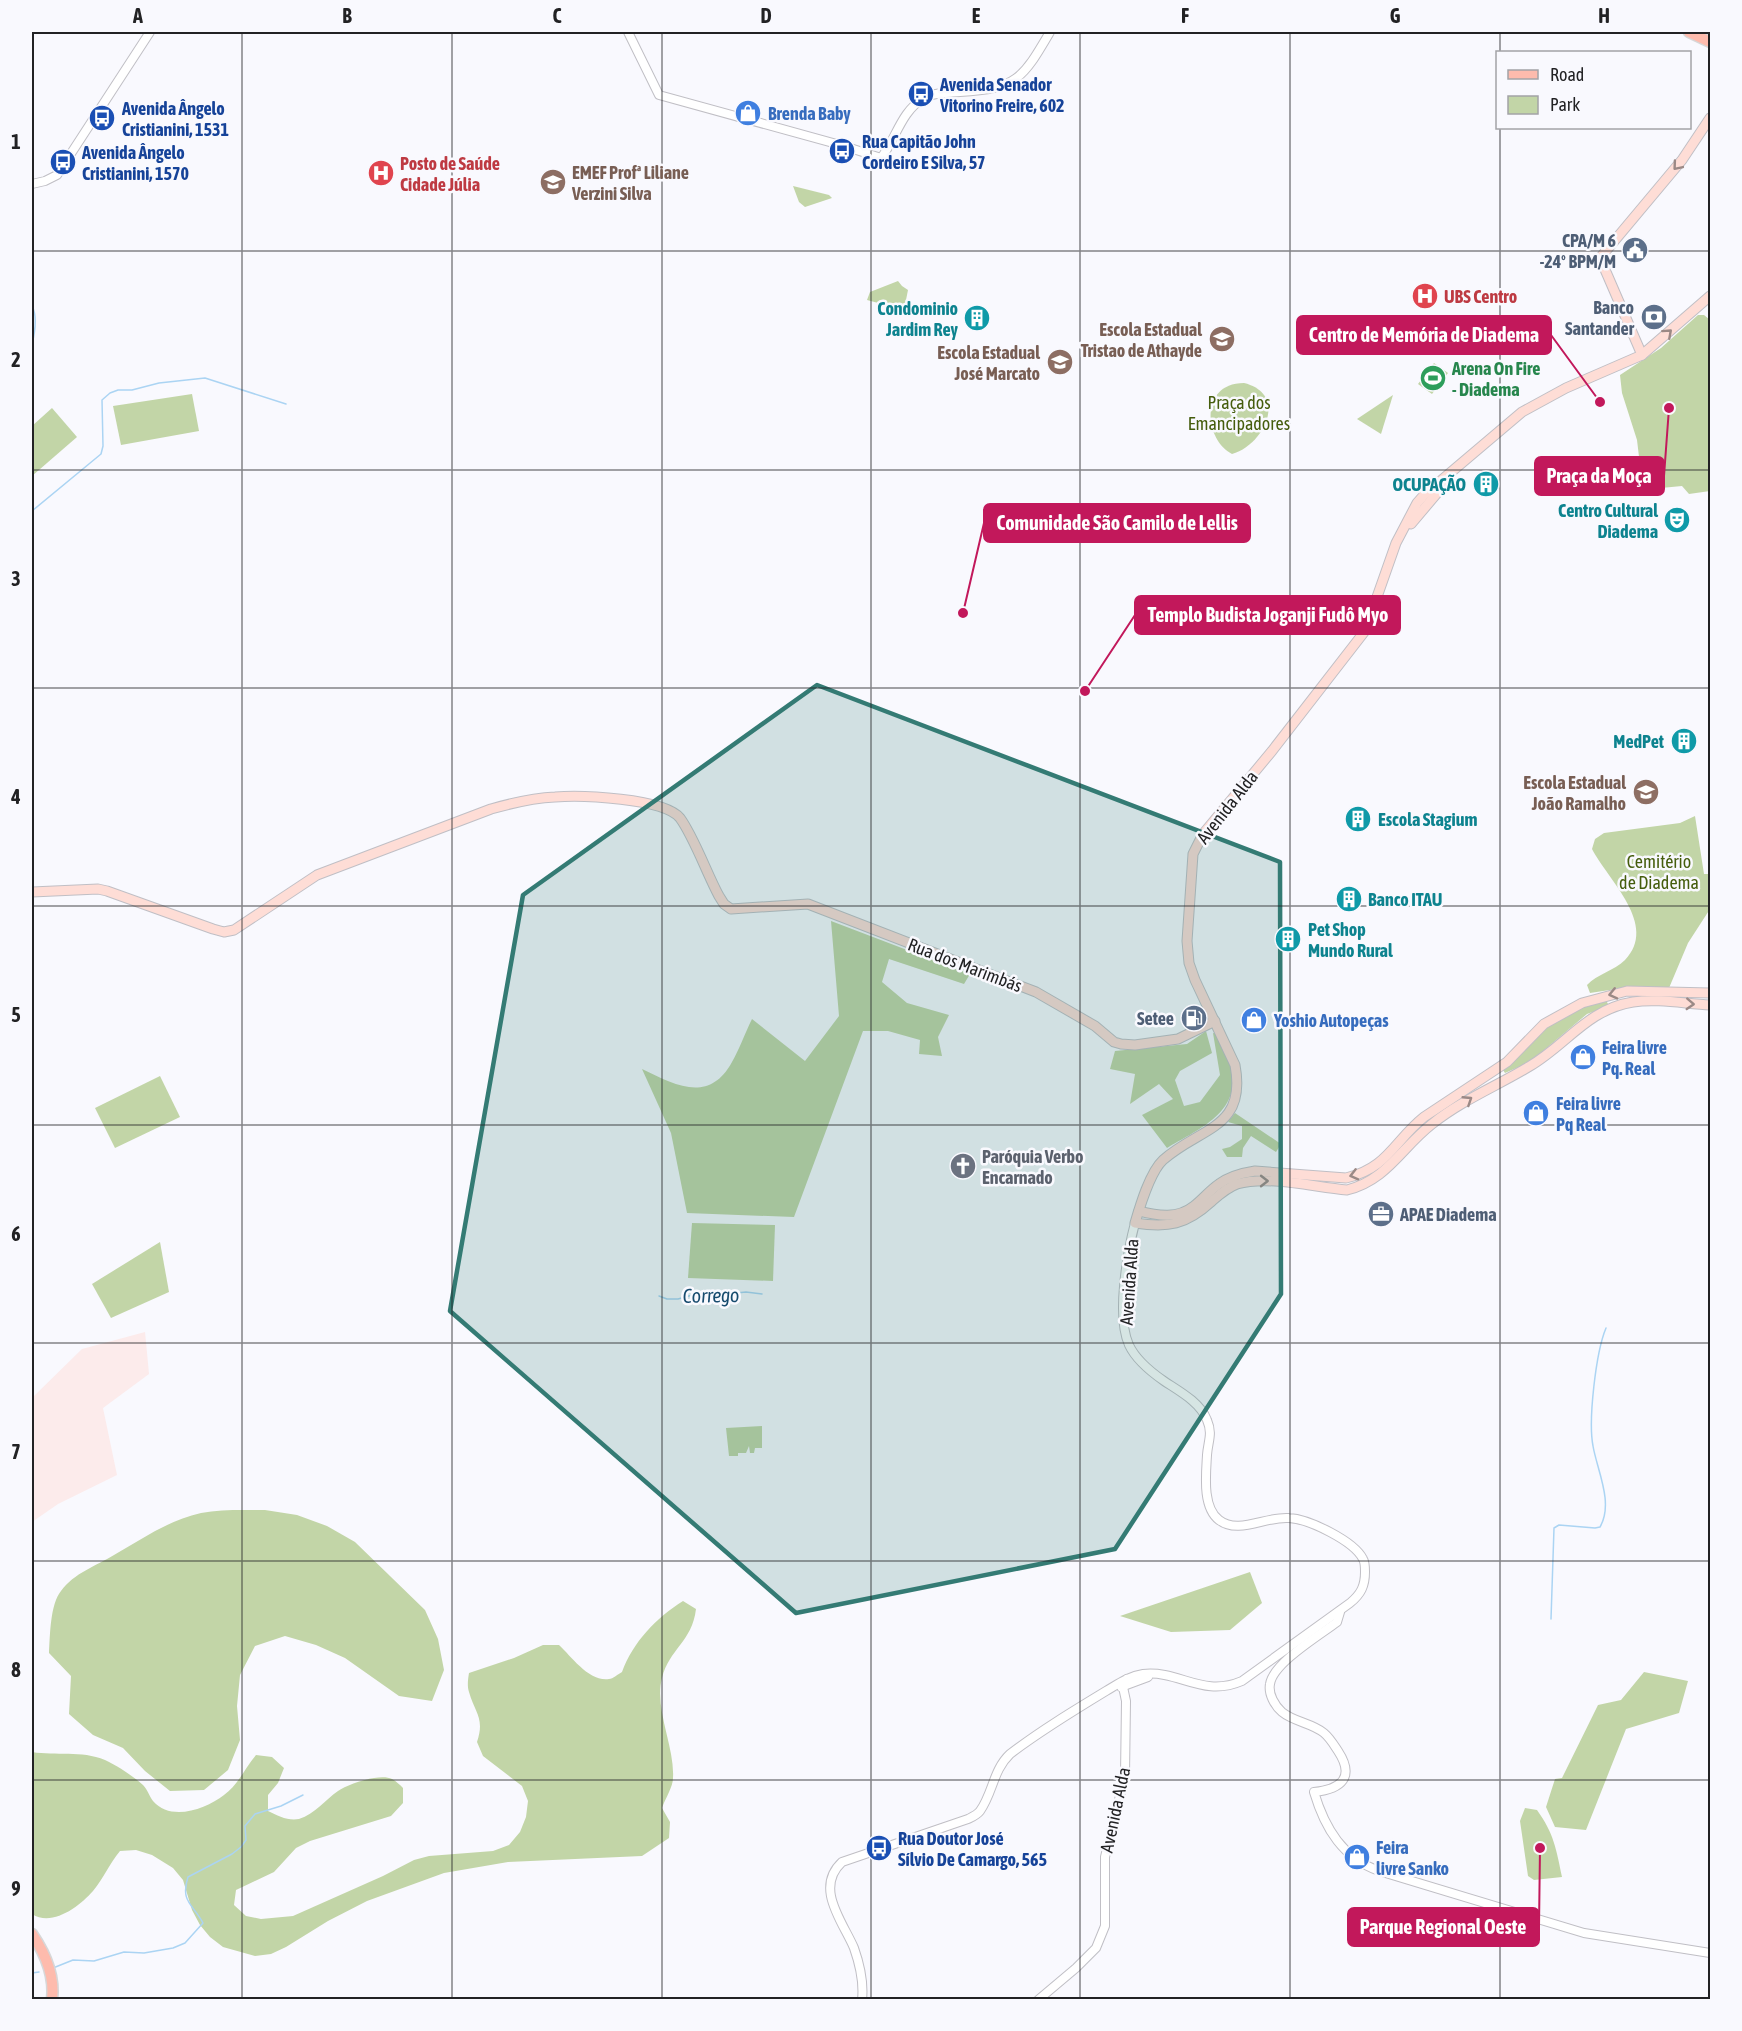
<svg xmlns="http://www.w3.org/2000/svg" width="1742" height="2031" viewBox="0 0 1742 2031" font-family="'Asap Condensed',sans-serif">
	<rect width="100%" height="100%" fill="#f9f9fe"/>
	<path fill="#fcebeb" d="M145 1332 149 1374 103 1408 117 1475 58 1504 32 1522V1398L82 1349Z"/>
	<g fill="#c2d5a7">
		<path d="M793 186 829 195 832 198 805 207 799 202Z"/>
		<path d="M898 281 902 286 908 290 904 310 867 300 870 292Z"/>
		<path d="M1698 315H1704L1710 320V491L1689 494 1682 486 1661 488 1640 465 1637 440 1622 393 1620 375 1661 348Z"/>
		<path d="M1434 363 1448 373 1432 394 1418 384Z"/>
		<path d="M1244 383C1289 394 1264 445 1232 454 1204 440 1199 383 1244 383Z"/>
		<path d="M192 394 199 431 121 445 113 406Z"/>
		<path d="M1393 395 1381 434 1357 419Z"/>
		<path d="M52 408 77 437 32 476V426Z"/>
		<path d="M1695 816 1704 874H1710V909L1688 943 1669 988 1636 986 1590 993 1587 985C1597 974 1614 971 1625 960 1659 925 1608 880 1592 849L1595 839 1604 833 1680 823Z"/>
		<path d="M831 921 970 974 964 984 889 959 882 982 907 1003 949 1015 938 1037 942 1056 919 1054 920 1040 888 1031H863L794 1217 687 1213 671 1133 642 1069C675 1085 709 1104 732 1062 740 1048 745 1033 752 1019L805 1061 839 1016Z"/>
		<path d="M1605 998 1609 1006 1587 1014 1530 1062 1505 1073 1503 1070C1529 1033 1564 1014 1605 998Z"/>
		<path d="M1206 1031 1212 1053 1180 1071 1175 1080 1184 1106 1200 1102 1220 1075 1213 1033 1217 1034C1223 1046 1229 1059 1232 1073 1239 1114 1195 1131 1167 1148L1142 1115 1173 1099 1159 1084 1130 1104 1135 1074 1110 1069 1115 1051 1187 1044Z"/>
		<path d="M160 1076 180 1117 115 1148 95 1108Z"/>
		<path d="M1235 1113 1281 1144 1276 1152 1251 1136 1243 1148 1242 1157H1227L1222 1149 1230 1147 1242 1139V1126L1228 1122Z"/>
		<path d="M692 1223 775 1225 773 1281 688 1278Z"/>
		<path d="M160 1242 169 1292 111 1318 92 1284Z"/>
		<path d="M762 1426V1448H755L754 1453H750L749 1446 746 1453H738V1456H729L726 1428Z"/>
		<path d="M265 1510 297 1515 327 1526 355 1542 425 1610 438 1639 444 1670 432 1701 399 1696 345 1658 316 1645 285 1636 255 1646 240 1675 237 1706 240 1740 228 1770 204 1790 170 1791 145 1771 123 1748 93 1735 69 1714 71 1676 49 1653C50 1637 50 1604 61 1591 74 1573 96 1566 114 1555 142 1539 169 1520 201 1513 221 1509 245 1510 265 1510Z"/>
		<path d="M1250 1572 1262 1603 1230 1630 1171 1632 1120 1616Z"/>
		<path d="M683 1601 696 1609C692 1642 669 1649 662 1678 654 1709 675 1747 673 1778 673 1787 665 1799 662 1808L670 1822 669 1838 642 1856 508 1862 444 1873 367 1901 328 1921 286 1947 271 1954 255 1956 223 1947 210 1937 200 1925 192 1910 183 1880 173 1868 152 1855 136 1850 120 1851C109 1864 104 1878 93 1891 79 1907 52 1927 32 1914V1752C56 1756 81 1750 105 1760 118 1766 133 1776 143 1785 148 1790 149 1796 153 1801 171 1822 206 1809 224 1795 238 1785 245 1768 256 1755L272 1757 284 1768 278 1783 268 1795V1811C278 1816 288 1821 299 1819 315 1814 325 1800 338 1791 348 1784 380 1773 392 1779 396 1781 400 1785 403 1788V1803L391 1816 310 1841 296 1848 274 1872 236 1890 234 1905 246 1916 261 1919 293 1916 383 1876 414 1860 429 1856 493 1851 509 1845 520 1832 526 1817 528 1801 522 1786 483 1756 477 1742C485 1718 475 1713 469 1692 467 1686 468 1679 469 1673L514 1658 543 1645H559C572 1657 589 1682 609 1679 613 1679 618 1674 622 1672 633 1642 656 1618 683 1601Z"/>
		<path d="M1644 1672 1688 1681 1679 1713 1626 1729 1586 1830 1555 1827 1546 1807 1555 1779 1562 1778 1598 1705 1621 1700Z"/>
		<path d="M1525 1808 1537 1810C1554 1834 1556 1848 1562 1877L1534 1880 1528 1876 1520 1821Z"/>
	</g>
	<g fill="none" stroke-linecap="round" stroke-linejoin="round">
		<g stroke="#abd4f3" stroke-width="1.5">
			<path d="M32 306C38 317 35 332 32 344"/>
			<path d="M32 511 101 454 103 446 102 400 110 393 118 390H132L159 383 205 378 286 404"/>
			<path d="M659 1296 667 1299H678L696 1294 708 1296 746 1292 762 1294"/>
			<path d="M1551 1619 1554 1528 1559 1525 1595 1528 1600 1527C1614 1503 1597 1470 1593 1446 1588 1420 1596 1352 1606 1328"/>
			<path d="M53 1968 73 1960 94 1961 124 1952 144 1953 173 1948 185 1943 203 1923C193 1904 180 1902 188 1877L232 1854 241 1847 246 1840 245 1826 255 1814 281 1806 303 1795"/>
			<path d="M32 1973 39 1972"/>
		</g>
		<defs>
			<g id="tertiary">
				<path d="M628 32 659 95 844 146 881 158C896 139 901 111 924 98 934 92 949 93 960 92 1017 89 1023 78 1050 32"/>
				<path d="M32 184 45 181 57 175 150 32"/>
				<path d="M1340 1612 1337 1622C1320 1635 1273 1663 1270 1684 1268 1694 1275 1706 1282 1712 1294 1722 1312 1723 1324 1733 1330 1738 1334 1745 1338 1751 1355 1777 1342 1789 1314 1792 1325 1829 1343 1858 1379 1871L1584 1933 1710 1953"/>
				<path d="M1121 1687 1148 1677"/>
				<path d="M862 2000C864 1982 860 1965 854 1948 843 1922 814 1888 842 1862L968 1819C972 1817 977 1815 980 1811 993 1793 993 1770 1010 1754 1040 1731 1073 1711 1106 1691 1118 1684 1129 1676 1143 1674 1180 1670 1202 1698 1242 1681L1350 1603C1361 1594 1365 1586 1365 1572 1365 1568 1365 1562 1363 1559 1354 1541 1309 1519 1289 1518 1266 1516 1238 1535 1219 1520 1202 1507 1206 1474 1207 1455 1208 1441 1213 1434 1207 1420 1200 1402 1179 1391 1164 1381 1151 1372 1136 1360 1129 1345 1116 1317 1127 1253 1135 1223"/>
				<path d="M1038 2000 1076 1968 1096 1948 1105 1926V1857L1125 1775 1126 1701 1123 1687 1127 1679"/>
			</g>
			<g id="secondary">
				<path d="M1710 296 1642 355 1566 388 1522 412 1424 495 1417 503 1396 543 1365 631 1272 751 1203 834 1193 854 1187 941 1189 963 1195 980 1235 1065C1247 1129 1200 1127 1163 1160 1150 1172 1140 1206 1135 1223 1168 1228 1186 1225 1211 1202 1219 1195 1226 1188 1237 1184 1269 1175 1313 1187 1347 1190 1387 1180 1401 1148 1432 1124 1462 1100 1497 1086 1530 1066 1566 1045 1588 1009 1633 1002 1658 998 1686 1004 1710 1005"/>
				<path d="M1642 355 1600 258 1682 160 1710 118"/>
				<path d="M1411 524 1449 479"/>
				<path d="M32 892 98 889 107 891 213 929 224 932 234 930 317 875 491 809C512 803 533 798 555 797 580 795 664 798 680 818 694 837 707 874 719 896L724 904 731 909 808 904 1036 992 1095 1026 1114 1042 1121 1044 1135 1045 1178 1039 1215 1021"/>
				<path d="M1139 1211C1158 1216 1178 1219 1194 1206 1203 1199 1210 1190 1219 1184 1230 1176 1242 1173 1255 1171L1346 1178C1388 1168 1394 1141 1424 1117L1507 1062 1544 1024 1582 1003 1627 991 1710 993"/>
			</g>
			<g id="primary">
				<path d="M1689 32 1710 42"/>
				<path d="M32 1934C45 1953 55 1976 52 2000"/>
			</g>
		</defs>
		<use href="#tertiary" stroke="#c0bfc5" stroke-width="10"/>
		<use href="#secondary" stroke="#c0bfc5" stroke-width="11"/>
		<use href="#primary" stroke="#d7d7d8" stroke-width="13"/>
		<use href="#tertiary" stroke="#fff" stroke-width="8"/>
		<use href="#secondary" stroke="#feddd6" stroke-width="9"/>
		<use href="#primary" stroke="#febbad" stroke-width="10"/>
	</g>
	<defs><path id="oneway-chevron" d="M-2-3.5L2.5 0L-2 3.5" fill="none" stroke-width="1.6" stroke-linecap="round" stroke-linejoin="round" transform="scale(1.5)"/></defs>
	<g stroke="#9b8986">
		<use href="#oneway-chevron" transform="translate(1677 166) rotate(130)"/>
		<use href="#oneway-chevron" transform="translate(1668 333) rotate(-42)"/>
		<use href="#oneway-chevron" transform="translate(1613 994) rotate(167)"/>
		<use href="#oneway-chevron" transform="translate(1690 1004) rotate(3)"/>
		<use href="#oneway-chevron" transform="translate(1468 1100) rotate(-33)"/>
		<use href="#oneway-chevron" transform="translate(1354 1175) rotate(166)"/>
		<use href="#oneway-chevron" transform="translate(1264 1181)"/>
	</g>
	<path fill="#347b74" fill-opacity="0.2" stroke="#347b74" stroke-width="4.5" stroke-linejoin="round" d="M817 685 1280 862 1281 1294 1115 1549 796 1613 450 1311 523 895Z"/>
	<path fill="none" stroke="#222224" stroke-width="1.5" stroke-opacity="0.55" d="M242 32V2000M452 32V2000M662 32V2000M871 32V2000M1080 32V2000M1290 32V2000M1500 32V52M1500 128V2000M32 251H1710M32 470H1710M32 688H1710M32 906H1710M32 1125H1710M32 1343H1710M32 1561H1710M32 1780H1710"/>
	<defs>
		<symbol id="bus-disc" viewBox="-11 -11 22 22"><circle r="9.5" fill="#1a4fb4" stroke="#f9f9fe"/><path d="M-5-6H5V4H4V6H2V4H-2V6H-4V4H-5ZM-3.5-4V0h7V-4ZM-3.5 1.2v1.5H-2V1.2ZM2 1.2v1.5H3.5V1.2Z" fill="#fff"/></symbol>
		<symbol id="shop-disc" viewBox="-11 -11 22 22"><circle r="9.5" fill="#3f7fe0" stroke="#f9f9fe"/><path d="M-5-2.5h2.3a2.7 3.5 0 0 1 5.4 0H5L5.5 6h-11ZM-1.5-2.5h3a1.5 2.3 0 0 0-3 0Z" fill="#fff"/></symbol>
		<symbol id="hospital-disc" viewBox="-11 -11 22 22"><circle r="9.5" fill="#e0444e" stroke="#f9f9fe"/><path d="M-5-5h3v3.5h4V-5h3V5h-3V1.5h-4V5h-3Z" fill="#fff"/></symbol>
		<symbol id="school-disc" viewBox="-11 -11 22 22"><circle r="9.5" fill="#8d6e63" stroke="#f9f9fe"/><path d="M0-5L7-2L0 1L-7-2ZM-4 1L0 2.5L4 1V4Q0 6-4 4Z" fill="#fff"/></symbol>
		<symbol id="civic-disc" viewBox="-11 -11 22 22"><circle r="9.5" fill="#5c6f8a" stroke="#f9f9fe"/><path d="M-.6-6.5H3V-4.5H.6V-3L4-1V1h2V6H-6V1h2V-1L-.6-3ZM-1.2 2.5V6h2.4V2.5Z" fill="#fff"/></symbol>
		<symbol id="bank-disc" viewBox="-11 -11 22 22"><circle r="9.5" fill="#5c6f8a" stroke="#f9f9fe"/><path d="M-6-4H6V4H-6ZM0-2.3a2.3 2.3 0 1 0 0 4.6a2.3 2.3 0 1 0 0-4.6Z" fill="#fff"/></symbol>
		<symbol id="building-disc" viewBox="-11 -11 22 22"><circle r="9.5" fill="#0f9aa8" stroke="#f9f9fe"/><path d="M-4-6H4V6H1V3H-1V6H-4ZM-2.5-4.3h1.7v1.8h-1.7ZM.8-4.3h1.7v1.8H.8ZM-2.5-1h1.7V.8h-1.7ZM.8-1h1.7V.8H.8Z" fill="#fff"/></symbol>
		<symbol id="stadium-disc" viewBox="-11 -11 22 22"><circle r="9.5" fill="#2e9e5b" stroke="#f9f9fe"/><path d="M0-5a6.5 5 0 1 0 0 10a6.5 5 0 1 0 0-10ZM-3.5-1.8h7v3.6h-7Z" fill="#fff"/></symbol>
		<symbol id="theatre-disc" viewBox="-11 -11 22 22"><circle r="9.5" fill="#0f9aa8" stroke="#f9f9fe"/><path d="M-5-5.5Q0-4 5-5.5V0Q5 5 0 6Q-5 5-5 0ZM-3.3-2.5H-1v1.5H-3.3ZM1-2.5H3.3v1.5H1ZM-2.8 1Q0 5.5 2.8 1Z" fill="#fff"/></symbol>
		<symbol id="fuel-disc" viewBox="-11 -11 22 22"><circle r="9.5" fill="#5c6f8a" stroke="#f9f9fe"/><path d="M-5.5-6h7V0h2V4h1.3V-2.5L3-4.5l.8-.8L6-3V5H2.5V1h-1V6h-7ZM-4.2-4.7v3.2H.2V-4.7Z" fill="#fff"/></symbol>
		<symbol id="church-disc" viewBox="-11 -11 22 22"><circle r="9.5" fill="#6b7280" stroke="#f9f9fe"/><path d="M-1.2-6h2.4v3.5h3.3v2.4h-3.3V6h-2.4V-.1h-3.3v-2.4h3.3Z" fill="#fff"/></symbol>
		<symbol id="office-disc" viewBox="-11 -11 22 22"><circle r="9.5" fill="#5c6f8a" stroke="#f9f9fe"/><path d="M-6-3h4V-5.5h4V-3h4V5H-6ZM-1-4.5V-3h2v-1.5ZM-6 0V1H6V0Z" fill="#fff"/></symbol>
	</defs>
	<g fill-rule="evenodd">
		<use href="#bus-disc" x="906" y="79" width="30" height="30"/>
		<use href="#shop-disc" x="733" y="98" width="30" height="30"/>
		<use href="#bus-disc" x="87" y="103" width="30" height="30"/>
		<use href="#bus-disc" x="827" y="136" width="30" height="30"/>
		<use href="#bus-disc" x="48" y="147" width="30" height="30"/>
		<use href="#hospital-disc" x="366" y="158" width="30" height="30"/>
		<use href="#school-disc" x="538" y="167" width="30" height="30"/>
		<use href="#civic-disc" x="1620" y="235" width="30" height="30"/>
		<use href="#hospital-disc" x="1410" y="281" width="30" height="30"/>
		<use href="#bank-disc" x="1639" y="302" width="30" height="30"/>
		<use href="#building-disc" x="962" y="303" width="30" height="30"/>
		<use href="#school-disc" x="1207" y="324" width="30" height="30"/>
		<use href="#school-disc" x="1045" y="347" width="30" height="30"/>
		<use href="#stadium-disc" x="1418" y="363" width="30" height="30"/>
		<use href="#building-disc" x="1471" y="469" width="30" height="30"/>
		<use href="#theatre-disc" x="1662" y="505" width="30" height="30"/>
		<use href="#building-disc" x="1669" y="726" width="30" height="30"/>
		<use href="#school-disc" x="1631" y="777" width="30" height="30"/>
		<use href="#building-disc" x="1343" y="804" width="30" height="30"/>
		<use href="#building-disc" x="1334" y="884" width="30" height="30"/>
		<use href="#building-disc" x="1273" y="924" width="30" height="30"/>
		<use href="#fuel-disc" x="1179" y="1003" width="30" height="30"/>
		<use href="#shop-disc" x="1239" y="1005" width="30" height="30"/>
		<use href="#shop-disc" x="1568" y="1042" width="30" height="30"/>
		<use href="#shop-disc" x="1521" y="1098" width="30" height="30"/>
		<use href="#church-disc" x="948" y="1151" width="30" height="30"/>
		<use href="#office-disc" x="1366" y="1199" width="30" height="30"/>
		<use href="#bus-disc" x="864" y="1833" width="30" height="30"/>
		<use href="#shop-disc" x="1342" y="1842" width="30" height="30"/>
	</g>
	<g text-anchor="middle" dominant-baseline="central" stroke-width="5" stroke-linejoin="round" paint-order="stroke">
		<g font-size="18" font-weight="bold" fill="#164399" stroke="#f9f9fe" text-anchor="start">
			<text x="940" y="84">Avenida Senador<tspan x="940" dy="21">Vitorino Freire, 602</tspan></text>
			<text x="122" y="108">Avenida Ângelo<tspan x="122" dy="21">Cristianini, 1531</tspan></text>
			<text x="862" y="141">Rua Capitão John<tspan x="862" dy="21">Cordeiro E Silva, 57</tspan></text>
			<text x="82" y="152">Avenida Ângelo<tspan x="82" dy="21">Cristianini, 1570</tspan></text>
			<text x="898" y="1838">Rua Doutor José<tspan x="898" dy="21">Sílvio De Camargo, 565</tspan></text>
		</g>
		<g font-size="18" font-weight="bold" fill="#366cbe" stroke="#f9f9fe" text-anchor="start">
			<text x="768" y="113">Brenda Baby</text>
			<text x="1274" y="1020">Yoshio Autopeças</text>
			<text x="1602" y="1047">Feira livre<tspan x="1602" dy="21">Pq. Real</tspan></text>
			<text x="1556" y="1103">Feira livre<tspan x="1556" dy="21">Pq Real</tspan></text>
			<text x="1376" y="1847">Feira<tspan x="1376" dy="21">livre Sanko</tspan></text>
		</g>
		<g font-size="18" font-weight="bold" fill="#be3a42" stroke="#f9f9fe" text-anchor="start">
			<text x="400" y="163">Posto de Saúde<tspan x="400" dy="21">Cidade Júlia</tspan></text>
			<text x="1444" y="296">UBS Centro</text>
		</g>
		<g font-size="18" font-weight="bold" fill="#785e54" stroke="#f9f9fe" text-anchor="end">
			<text x="572" y="172" text-anchor="start">EMEF Profª Liliane<tspan x="572" dy="21">Verzini Silva</tspan></text>
			<text x="1202" y="329">Escola Estadual<tspan x="1202" dy="21">Tristao de Athayde</tspan></text>
			<text x="1040" y="352">Escola Estadual<tspan x="1040" dy="21">José Marcato</tspan></text>
			<text x="1626" y="782">Escola Estadual<tspan x="1626" dy="21">João Ramalho</tspan></text>
		</g>
		<g font-size="18" font-weight="bold" fill="#4e5e75" stroke="#f9f9fe" text-anchor="end">
			<text x="1616" y="240">CPA/M 6<tspan x="1616" dy="21">-24º BPM/M</tspan></text>
			<text x="1634" y="307">Banco<tspan x="1634" dy="21">Santander</tspan></text>
			<text x="1174" y="1018">Setee</text>
			<text x="1400" y="1214" text-anchor="start">APAE Diadema</text>
		</g>
		<g font-size="18" font-weight="bold" fill="#0d838f" stroke="#f9f9fe" text-anchor="end">
			<text x="958" y="308">Condominio<tspan x="958" dy="21">Jardim Rey</tspan></text>
			<text x="1466" y="484">OCUPAÇÃO</text>
			<text x="1658" y="510">Centro Cultural<tspan x="1658" dy="21">Diadema</tspan></text>
			<text x="1664" y="741">MedPet</text>
			<text x="1378" y="819" text-anchor="start">Escola Stagium</text>
			<text x="1368" y="899" text-anchor="start">Banco ITAU</text>
			<text x="1308" y="929" text-anchor="start">Pet Shop<tspan x="1308" dy="21">Mundo Rural</tspan></text>
		</g>
		<g font-size="18" font-weight="bold" fill="#27864d" stroke="#f9f9fe" text-anchor="start">
			<text x="1452" y="368">Arena On Fire<tspan x="1452" dy="21">- Diadema</tspan></text>
		</g>
		<g font-size="18" fill="#455d0d" stroke="#f9f9fe">
			<text x="1239" y="402">Praça dos<tspan x="1239" dy="21">Emancipadores</tspan></text>
			<text x="1659" y="861">Cemitério<tspan x="1659" dy="21">de Diadema</tspan></text>
		</g>
		<g font-size="18" fill="#222224" stroke="#f9f9fe">
			<text transform="translate(1227 807) rotate(-52)">Avenida Alda</text>
			<text transform="translate(965 965) rotate(21)">Rua dos Marimbás</text>
			<text transform="translate(1129 1282) rotate(-86)">Avenida Alda</text>
			<text transform="translate(1115 1810) rotate(-78)">Avenida Alda</text>
		</g>
		<g font-size="18" font-weight="bold" fill="#5b616d" stroke="#f9f9fe" text-anchor="start">
			<text x="982" y="1156">Paróquia Verbo<tspan x="982" dy="21">Encarnado</tspan></text>
		</g>
		<g font-size="20" font-style="italic" fill="#174b6e" stroke="#f9f9fe">
			<text transform="translate(711 1295) rotate(-1)">Corrego</text>
		</g>
	</g>
	<path fill="none" stroke="#c2185b" stroke-width="2" d="M1600 402L1551 335M1669 408L1664 476M963 613L984 523M1085 691L1135 615M1540 1848L1539 1927"/>
	<g fill="#c2185b" stroke="#f9f9fe" stroke-width="2">
		<circle cx="1600" cy="402" r="6"/>
		<circle cx="1669" cy="408" r="6"/>
		<circle cx="963" cy="613" r="6"/>
		<circle cx="1085" cy="691" r="6"/>
		<circle cx="1540" cy="1848" r="6"/>
	</g>
	<g fill="#c2185b" stroke="#c2185b" stroke-width="2">
		<rect x="1297" y="316" width="254" height="38" rx="6"/>
		<rect x="1535" y="457" width="129" height="38" rx="6"/>
		<rect x="984" y="504" width="266" height="38" rx="6"/>
		<rect x="1135" y="596" width="265" height="38" rx="6"/>
		<rect x="1348" y="1908" width="191" height="38" rx="6"/>
	</g>
	<g font-size="20" text-anchor="middle" font-weight="bold" fill="#fff">
		<text x="1424" y="342">Centro de Memória de Diadema</text>
		<text x="1599" y="483">Praça da Moça</text>
		<text x="1117" y="530">Comunidade São Camilo de Lellis</text>
		<text x="1268" y="622">Templo Budista Joganji Fudô Myo</text>
		<text x="1443" y="1934">Parque Regional Oeste</text>
	</g>
	<rect width="1742" height="2031" fill="none" stroke="#f9f9fe" stroke-width="66"/>
	<rect x="1496" y="51" width="195" height="78" fill="#f9f9fe" stroke="#a3a3a7" stroke-width="1.5"/>
	<rect x="1508" y="70" width="30" height="9" fill="#febbad" stroke="#a3a3a7" stroke-width="1.5"/>
	<text x="1550" y="81" font-size="18" fill="#222224">Road</text>
	<rect x="1508" y="96" width="30" height="18" fill="#c2d5a7" stroke="#a3a3a7" stroke-width="1.5"/>
	<text x="1550" y="111" font-size="18" fill="#222224">Park</text>
	<rect x="33" y="33" width="1676" height="1965" fill="none" stroke="#222224" stroke-width="2"/>
	<g font-size="20" text-anchor="middle" font-weight="bold" fill="#222224">
		<text x="138" y="23">A</text>
		<text x="347" y="23">B</text>
		<text x="557" y="23">C</text>
		<text x="766" y="23">D</text>
		<text x="976" y="23">E</text>
		<text x="1185" y="23">F</text>
		<text x="1395" y="23">G</text>
		<text x="1604" y="23">H</text>
		<text x="16" y="149">1</text>
		<text x="16" y="367">2</text>
		<text x="16" y="586">3</text>
		<text x="16" y="804">4</text>
		<text x="16" y="1022">5</text>
		<text x="16" y="1241">6</text>
		<text x="16" y="1459">7</text>
		<text x="16" y="1677">8</text>
		<text x="16" y="1896">9</text>
	</g>
</svg>
